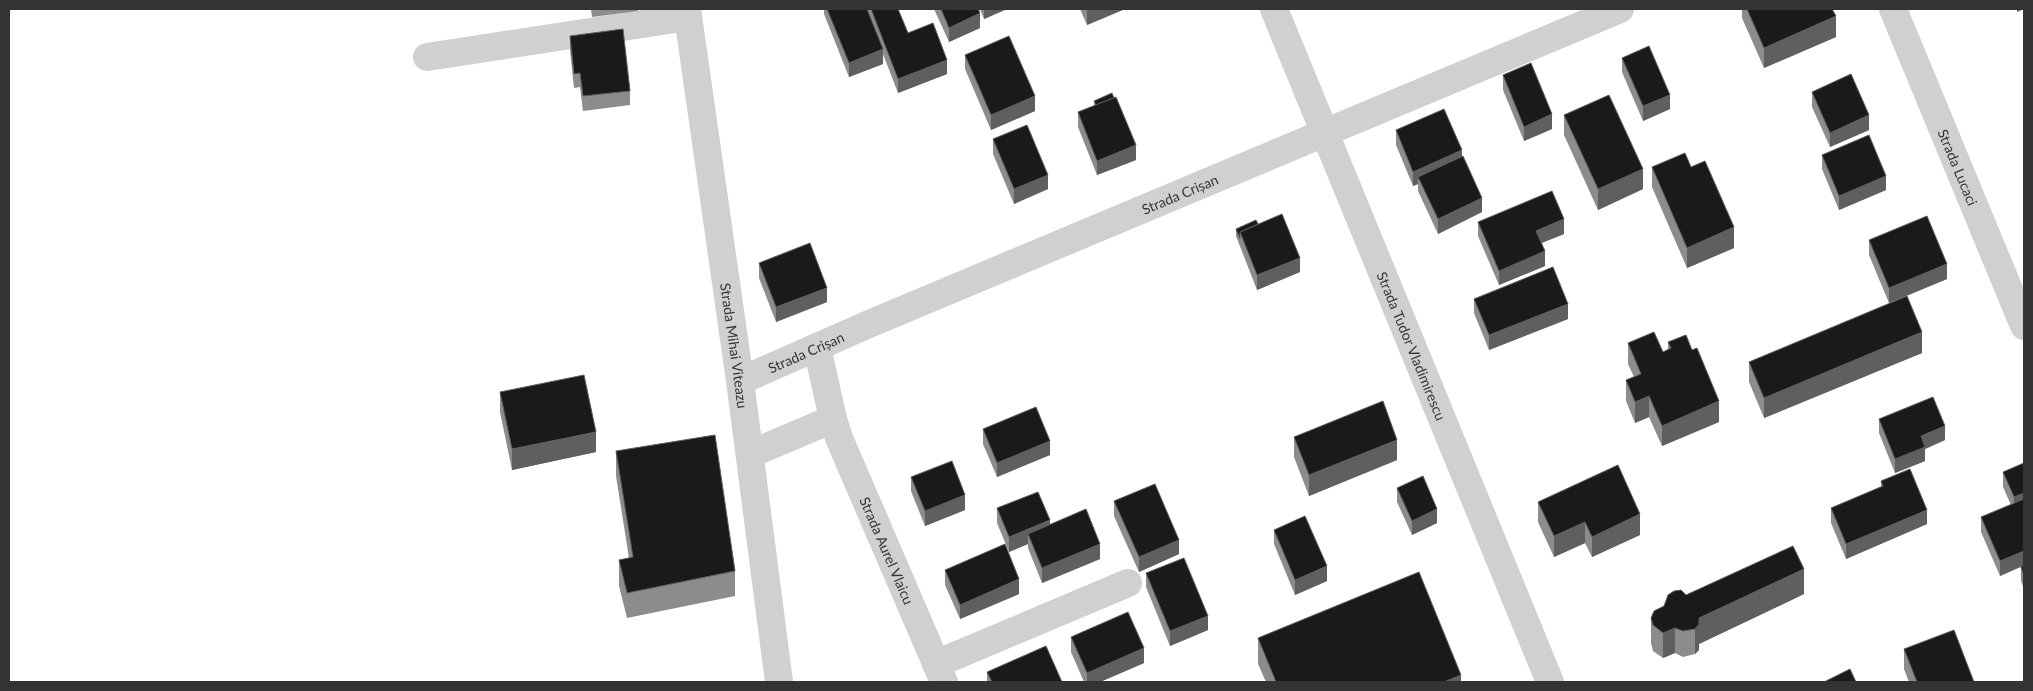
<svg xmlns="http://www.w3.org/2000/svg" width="2033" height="691" viewBox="0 0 2033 691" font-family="Lato,sans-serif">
	<rect width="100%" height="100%" fill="#fff"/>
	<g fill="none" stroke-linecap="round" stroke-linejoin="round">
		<g stroke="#d0d0d0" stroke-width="28">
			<path id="s1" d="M687 9 740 381 779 682"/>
			<path id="s2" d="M1274 9 1550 682"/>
			<path id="s3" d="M1893 9 2024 326"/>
			<path d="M427 57 688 17"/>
			<path id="s4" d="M817 347 833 419 839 438 944 682"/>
			<path id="s5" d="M740 381 869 324 1620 9"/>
			<path d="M750 454 833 419"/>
			<path d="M936 664 1128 583"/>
		</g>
	</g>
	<g fill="#8c8c8c">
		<path d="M591 9H638V11L592 17Z"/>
		<path d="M824 9H898L908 33 947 74 898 93 883 54V64L849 77 824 14Z"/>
		<path d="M934 9H978L980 28 949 42Z"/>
		<path d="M980 9H1007L984 19Z"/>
		<path d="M1080 9H1125L1087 25Z"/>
		<path d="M1742 9H1832L1836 37 1764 68 1742 18Z"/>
		<path d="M570 36 630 91V105L583 111 580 87 574 88 570 50Z"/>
		<path d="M965 55 1035 111 991 130 965 69Z"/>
		<path d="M1622 58 1670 109 1643 121 1622 72Z"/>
		<path d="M1503 75 1552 129 1524 141 1503 90Z"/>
		<path d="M1812 92 1869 130 1830 147 1812 107Z"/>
		<path d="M1094 101 1136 160 1097 175 1078 127V112L1094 106Z"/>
		<path d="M1564 115 1643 189 1598 210 1564 135Z"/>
		<path d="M1396 130 1462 156 1482 212 1438 234 1418 191V184L1413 186 1396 145Z"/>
		<path d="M993 139 1048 189 1014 204 993 154Z"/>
		<path d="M1822 155 1886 190 1839 210 1822 169Z"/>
		<path d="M1652 167H1691L1734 248 1687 268 1652 187Z"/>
		<path d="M1478 222 1564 234 1542 243 1545 266 1499 285 1478 236Z"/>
		<path d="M1258 224 1300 272 1257 290 1236 236V229Z"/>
		<path d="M1869 240 1947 279 1889 303 1869 255Z"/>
		<path d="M759 263 827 302 776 322 759 278Z"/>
		<path d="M1474 299 1568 319 1489 350 1474 313Z"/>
		<path d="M1668 342 1719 422 1662 446 1649 417 1635 423 1626 401V380L1634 377 1628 364V343L1663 352 1668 349Z"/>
		<path d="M1922 353 1764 418 1749 382V362Z"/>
		<path d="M500 392 596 452 512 470 500 412Z"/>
		<path d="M1879 419 1945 440 1925 449V461L1895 473 1879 433Z"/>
		<path d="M983 429 1050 455 997 477 983 444Z"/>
		<path d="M1294 437 1397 460 1309 496 1294 457Z"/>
		<path d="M616 451 735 571V596L627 618 619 586V560L629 558 616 476Z"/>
		<path d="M2024 463V589L2021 581V567L2000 576 1981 532V517L2011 505 2003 487V472Z"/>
		<path d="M911 477 965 510 925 526 911 491Z"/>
		<path d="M1881 481 1927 524 1846 559 1831 523V508L1881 487Z"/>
		<path d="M1397 488 1437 523 1412 535 1397 502Z"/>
		<path d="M1114 501 1179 554 1139 572 1114 516Z"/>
		<path d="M1538 502 1640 535 1592 557 1585 543 1554 557 1538 522Z"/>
		<path d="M997 508 1050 524 1100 559 1042 583 1028 548V544L1009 552 997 523Z"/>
		<path d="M1274 530 1327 581 1295 595 1274 544Z"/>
		<path d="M945 570 1019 594 960 619 945 585Z"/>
		<path d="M1146 573 1208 630 1170 646 1146 587Z"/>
		<path d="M1804 594 1699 644V650L1695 654 1683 657 1675 653 1663 658 1653 651 1651 643V618L1686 595Z"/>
		<path d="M1071 637 1144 663 1100 682H1084L1071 652Z"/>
		<path d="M1258 638 1461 682H1266L1258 664Z"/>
		<path d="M1904 649 1974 682H1909L1904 669Z"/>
		<path d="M987 672 1062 682H987Z"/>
	</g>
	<g fill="#5f5f5f">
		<path d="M984 9H1007L984 19Z"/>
		<path d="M1090 9H1125L1087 25V10Z"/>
		<path d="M2017 9H2024L2017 12Z"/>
		<path d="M980 13V28L949 42V28Z"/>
		<path d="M1836 16V37L1764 68V48Z"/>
		<path d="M883 49V64L849 77V63Z"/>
		<path d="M947 60V74L898 93V79Z"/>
		<path d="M1670 95V109L1643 121V106Z"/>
		<path d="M1035 96V111L991 130V115Z"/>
		<path d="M1552 114V129L1524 141V127Z"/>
		<path d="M1869 115V130L1830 147V133Z"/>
		<path d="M1136 145V160L1097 175V161Z"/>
		<path d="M1462 150V165L1418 177V184L1413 186V172Z"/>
		<path d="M1643 169V189L1598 210V189Z"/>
		<path d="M1048 175V189L1014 204V189Z"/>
		<path d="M1886 176V190L1839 210V196Z"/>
		<path d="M1482 198V212L1438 234V219Z"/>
		<path d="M1564 219V234L1536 245V231Z"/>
		<path d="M1734 227V248L1687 268V248Z"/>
		<path d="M1545 251V266L1499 285V271Z"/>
		<path d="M1300 258V272L1257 290V275Z"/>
		<path d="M1947 264V279L1889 303V288Z"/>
		<path d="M827 288V302L776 322V307Z"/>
		<path d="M1568 304V319L1489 350V335Z"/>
		<path d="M1922 332V353L1764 418V398Z"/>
		<path d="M1649 396V417L1635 423V402Z"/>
		<path d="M1719 401V422L1662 446V426Z"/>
		<path d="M1945 426V440L1925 449V461L1895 473V459L1921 436Z"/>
		<path d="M596 432V452L512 470V449Z"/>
		<path d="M1397 440V460L1309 496V475Z"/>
		<path d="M1050 441V455L997 477V463Z"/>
		<path d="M2024 493V507L2014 512V497Z"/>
		<path d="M965 495V510L925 526V511Z"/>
		<path d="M1437 509V523L1412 535V521Z"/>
		<path d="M1927 510V524L1846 559V544Z"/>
		<path d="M1640 514V535L1592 557V537Z"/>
		<path d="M1050 520V535L1028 534V544L1009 552V537Z"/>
		<path d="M1585 522V543L1554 557V536Z"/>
		<path d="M1179 540V554L1139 572V557Z"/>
		<path d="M1100 544V559L1042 583V568Z"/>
		<path d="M2024 551V565L2000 576V561Z"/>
		<path d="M1327 566V581L1295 595V580Z"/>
		<path d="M1804 569V594L1699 644V650L1695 654V629L1699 618Z"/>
		<path d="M1019 579V594L960 619V605Z"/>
		<path d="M1208 616V630L1170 646V631Z"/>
		<path d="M1675 628V653L1663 658V633Z"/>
		<path d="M1144 648V663L1100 682H1087V673Z"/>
		<path d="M1461 675V682H1444Z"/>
	</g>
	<g fill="#1a1a1a" stroke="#5f5f5f">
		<path d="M827 9H867L883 49 849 63Z"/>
		<path d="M871 9H898L908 33 933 23 947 60 898 79Z"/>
		<path d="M941 9H978L980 13 949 28Z"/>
		<path d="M1747 9H1832L1836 16 1764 48Z"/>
		<path d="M623 29 630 91 583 96 580 73 574 74 570 36Z"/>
		<path d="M1009 36 1035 96 991 115 965 55Z"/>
		<path d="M1649 46 1670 95 1643 106 1622 58Z"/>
		<path d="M1531 63 1552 114 1524 127 1503 75Z"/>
		<path d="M1851 74 1869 115 1830 133 1812 92Z"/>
		<path d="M1112 93 1114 98 1096 105 1094 101Z"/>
		<path d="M1609 95 1643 169 1598 189 1564 115Z"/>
		<path d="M1116 97 1136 145 1097 161 1078 112Z"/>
		<path d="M1444 109 1462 150 1413 172 1396 130Z"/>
		<path d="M1027 125 1048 175 1014 189 993 139Z"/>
		<path d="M1869 135 1886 176 1839 196 1822 155Z"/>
		<path d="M1685 153 1691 167 1705 161 1734 227 1687 248 1652 167Z"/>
		<path d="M1463 156 1482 198 1438 219 1418 177Z"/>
		<path d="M1552 191 1564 219 1536 231 1545 251 1499 271 1478 222Z"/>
		<path d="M1282 214 1300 258 1257 275 1240 232Z"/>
		<path d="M1927 216 1947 264 1889 288 1869 240Z"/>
		<path d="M1256 220 1258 224 1240 232V239L1236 229Z"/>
		<path d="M810 243 827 288 776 307 759 263Z"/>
		<path d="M1553 267 1568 304 1489 335 1474 299Z"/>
		<path d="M1907 296 1922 332 1764 398 1749 362Z"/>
		<path d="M1654 332 1663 352 1671 348 1668 342 1686 335 1692 350 1697 348 1719 401 1662 426 1649 396 1635 402 1626 380 1641 374 1628 343Z"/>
		<path d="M584 375 596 432 512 449 500 392Z"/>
		<path d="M1933 397 1945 426 1921 436 1925 447 1895 459 1879 419Z"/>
		<path d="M1383 401 1397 440 1309 475 1294 437Z"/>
		<path d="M1036 407 1050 441 997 463 983 429Z"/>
		<path d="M715 435 735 571 627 593 619 560 633 557 616 451Z"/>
		<path d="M952 461 965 495 925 511 911 477Z"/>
		<path d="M2024 463V493L2014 497 2003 472Z"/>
		<path d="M1618 465 1640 514 1592 537 1585 522 1554 536 1538 502Z"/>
		<path d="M1910 469 1927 510 1846 544 1831 508 1883 486 1881 481Z"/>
		<path d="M1423 476 1437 509 1412 521 1397 488Z"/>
		<path d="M1155 484 1179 540 1139 557 1114 501Z"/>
		<path d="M1038 492 1050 520 1009 537 997 508Z"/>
		<path d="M2024 499V551L2000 561 1981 517Z"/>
		<path d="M1086 509 1100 544 1042 568 1028 534Z"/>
		<path d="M1305 516 1327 566 1295 580 1274 530Z"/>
		<path d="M1005 544 1019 579 960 605 945 570Z"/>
		<path d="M1793 546 1804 569 1699 618V624L1695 629 1683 631 1675 628 1663 633 1653 625 1651 618 1654 611 1664 606 1668 595 1674 591 1681 590 1686 595Z"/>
		<path d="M1184 558 1208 616 1170 631 1146 573Z"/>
		<path d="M2024 565V575L2021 567Z"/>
		<path d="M1419 572 1461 675 1444 682H1276L1258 638Z"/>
		<path d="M1128 612 1144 648 1087 673 1071 637Z"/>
		<path d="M1954 630 1974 682H1917L1904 649Z"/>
		<path d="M1046 646 1062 682H992L987 672Z"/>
		<path d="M1850 669 1856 682H1824Z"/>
	</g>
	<g text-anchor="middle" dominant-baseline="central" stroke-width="5" stroke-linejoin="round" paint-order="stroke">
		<g font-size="14" fill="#333" stroke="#fff">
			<text stroke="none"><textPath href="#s3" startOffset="171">Strada Lucaci</textPath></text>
			<text stroke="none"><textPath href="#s5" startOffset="478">Strada Crișan</textPath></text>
			<text stroke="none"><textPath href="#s1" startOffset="340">Strada Mihai Viteazu</textPath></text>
			<text stroke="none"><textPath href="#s2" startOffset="364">Strada Tudor Vladimirescu</textPath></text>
			<text stroke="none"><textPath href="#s5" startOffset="72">Strada Crișan</textPath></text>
			<text stroke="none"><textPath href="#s4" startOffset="216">Strada Aurel Vlaicu</textPath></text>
		</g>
	</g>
	<rect width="2033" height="691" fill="none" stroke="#333333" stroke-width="20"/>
</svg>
